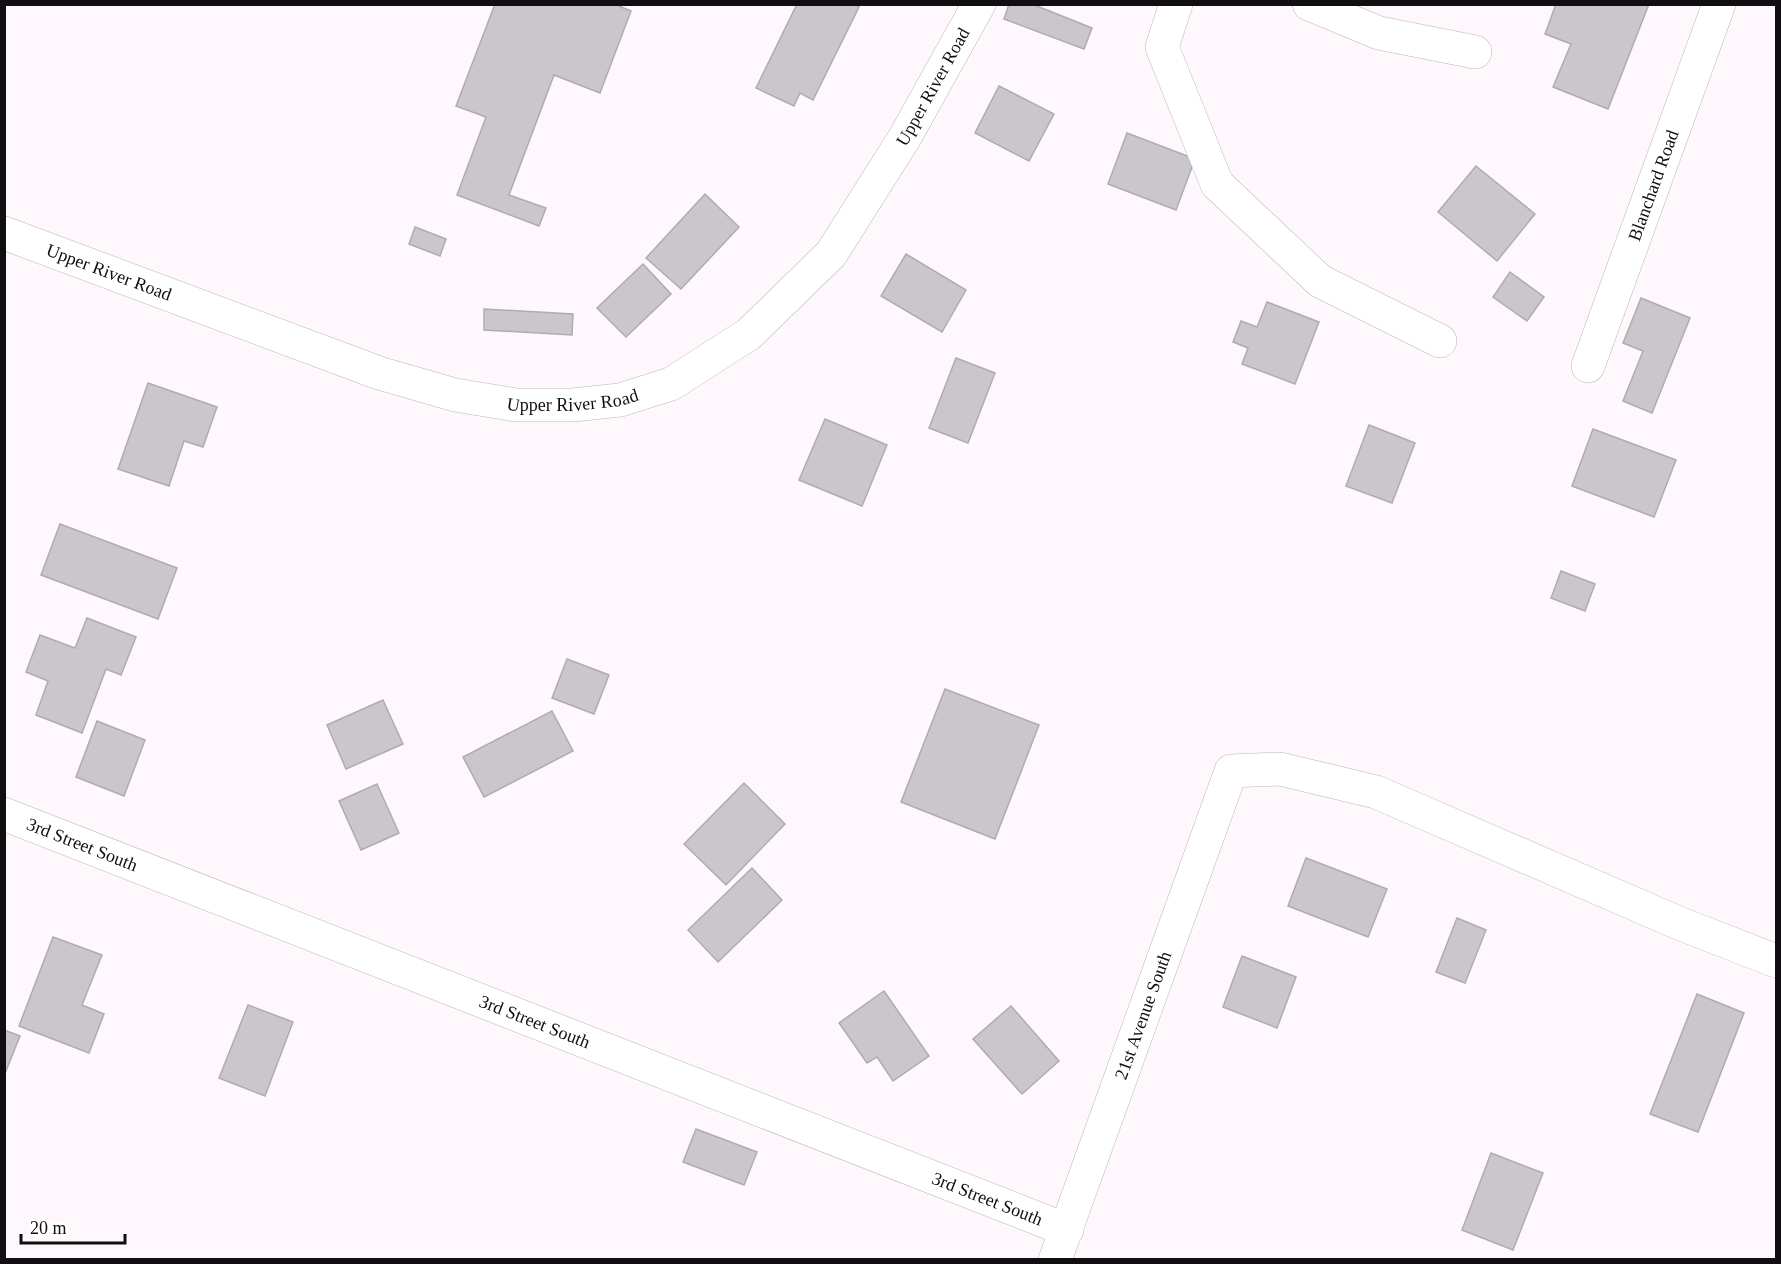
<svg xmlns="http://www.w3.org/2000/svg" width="1781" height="1264" viewBox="0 0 1781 1264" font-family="'Times New Roman',serif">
	<rect width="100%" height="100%" fill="#fef8fc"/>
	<g fill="#cac7cc" stroke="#afabb0" stroke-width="1.5">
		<path d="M495 4H614L631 11 600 93 554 75 509 195 546 208 539 226 457 195 486 117 456 106Z"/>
		<path d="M797 4H853L859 7 813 100 800 93 794 106 756 88Z"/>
		<path d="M1009 4H1032L1092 28 1084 49 1004 19Z"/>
		<path d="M1556 4H1649L1608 109 1553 87 1571 44 1545 34Z"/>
		<path d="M999 86 1054 114 1029 161 975 133Z"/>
		<path d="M1127 133 1195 159 1176 210 1108 184Z"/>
		<path d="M1476 166 1535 214 1497 261 1438 212Z"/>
		<path d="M705 194 739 227 681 289 646 258Z"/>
		<path d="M415 227 446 239 440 256 409 244Z"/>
		<path d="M906 254 966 290 942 332 881 296Z"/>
		<path d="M643 264 671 294 626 337 597 308Z"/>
		<path d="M1510 272 1544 297 1527 321 1493 297Z"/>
		<path d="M1641 298 1690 318 1652 413 1623 401 1643 351 1623 343Z"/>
		<path d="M1267 302 1319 322 1295 384 1242 364 1248 348 1233 342 1241 321 1257 327Z"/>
		<path d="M484 309 573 314 572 335 484 330Z"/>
		<path d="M956 358 995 373 968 443 929 428Z"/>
		<path d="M148 383 217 407 203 447 184 441 169 486 118 469Z"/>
		<path d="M825 419 887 445 862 506 799 480Z"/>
		<path d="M1369 425 1415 443 1392 503 1346 486Z"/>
		<path d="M1593 429 1676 460 1654 517 1572 486Z"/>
		<path d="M60 524 177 568 158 619 41 575Z"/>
		<path d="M1561 571 1595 584 1585 611 1551 598Z"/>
		<path d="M87 618 136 637 121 675 106 669 82 733 36 715 48 681 26 672 40 635 75 648Z"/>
		<path d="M567 659 609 675 594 714 552 698Z"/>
		<path d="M945 689 1039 725 995 839 901 802Z"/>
		<path d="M383 700 403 744 346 769 327 725Z"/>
		<path d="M552 711 573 751 484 797 463 757Z"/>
		<path d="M97 721 145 740 124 796 76 777Z"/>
		<path d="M744 783 785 824 726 885 684 844Z"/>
		<path d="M377 784 399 833 361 850 339 801Z"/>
		<path d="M1306 858 1387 889 1368 937 1288 906Z"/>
		<path d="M752 868 782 900 718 962 688 930Z"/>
		<path d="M1457 918 1486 930 1465 983 1436 972Z"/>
		<path d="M53 937 102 955 82 1005 104 1014 89 1053 19 1026Z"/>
		<path d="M1242 956 1296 977 1277 1028 1223 1007Z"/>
		<path d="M884 991 929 1056 893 1081 877 1057 867 1063 839 1023Z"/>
		<path d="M1697 994 1744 1013 1698 1132 1650 1114Z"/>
		<path d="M248 1005 293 1022 265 1096 219 1078Z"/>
		<path d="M1011 1006 1059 1061 1022 1094 973 1039Z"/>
		<path d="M4 1030 20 1036 4 1076Z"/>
		<path d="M696 1129 757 1152 744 1185 683 1162Z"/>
		<path d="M1491 1153 1543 1173 1513 1250 1462 1230Z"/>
	</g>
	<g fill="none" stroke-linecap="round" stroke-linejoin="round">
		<defs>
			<g id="minor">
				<path d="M1176 4 1162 47 1217 184 1320 281 1440 341"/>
				<path d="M1309 4 1379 33 1475 52"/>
				<path id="s1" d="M4 233 379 373 455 395 516 405H573L620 400 671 384 749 334 831 254 905 137 979 4"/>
				<path id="s2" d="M1588 366 1719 4"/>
				<path id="s3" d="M4 814 1067 1230"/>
				<path id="s4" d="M1055 1260 1231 771 1280 769 1376 792 1681 924 1776 961"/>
			</g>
		</defs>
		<use href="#minor" stroke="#bbb5b9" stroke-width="34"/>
		<use href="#minor" stroke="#fff" stroke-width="33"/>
	</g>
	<g text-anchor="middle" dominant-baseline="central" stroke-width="4.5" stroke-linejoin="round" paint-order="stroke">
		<g font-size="18" fill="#100e10" stroke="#fff">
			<text stroke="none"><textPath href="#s1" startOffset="1102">Upper River Road</textPath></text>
			<text stroke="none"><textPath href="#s2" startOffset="192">Blanchard Road</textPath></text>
			<text stroke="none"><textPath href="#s1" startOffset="112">Upper River Road</textPath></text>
			<text stroke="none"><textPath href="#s1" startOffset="598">Upper River Road</textPath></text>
			<text stroke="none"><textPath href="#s3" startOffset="84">3rd Street South</textPath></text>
			<text stroke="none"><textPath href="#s4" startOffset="260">21st Avenue South</textPath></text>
			<text stroke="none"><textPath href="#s3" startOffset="570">3rd Street South</textPath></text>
			<text stroke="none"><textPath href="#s3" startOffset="1056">3rd Street South</textPath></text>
		</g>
	</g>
	<rect width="1781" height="1264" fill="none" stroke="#100e10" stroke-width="12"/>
	<path d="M21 1234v9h104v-9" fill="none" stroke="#100e10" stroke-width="3"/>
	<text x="30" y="1234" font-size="18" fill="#100e10" stroke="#ffffff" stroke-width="4.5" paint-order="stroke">20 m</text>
</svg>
